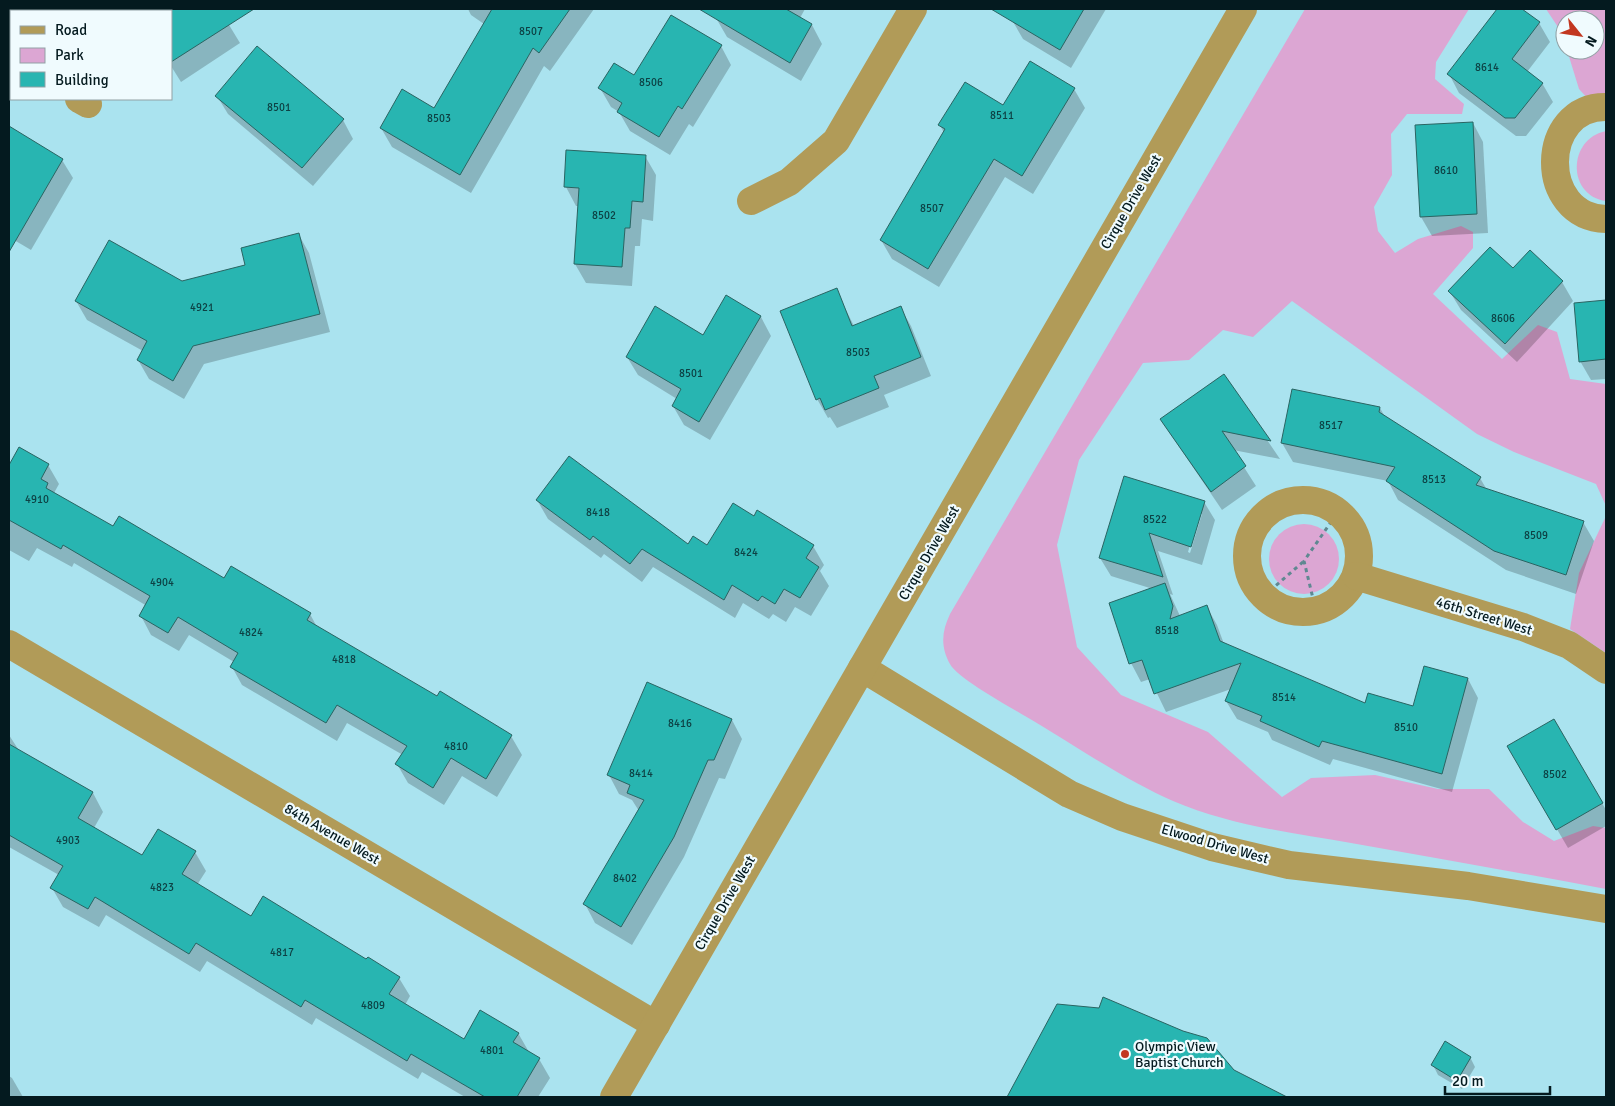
<svg xmlns="http://www.w3.org/2000/svg" width="1615" height="1106" viewBox="0 0 1615 1106" font-family="Signika,sans-serif">
	<rect width="100%" height="100%" fill="#aae3ef"/>
	<g fill="#dca6d3">
		<path d="M1305 9H1469L1436 62 1435 79 1464 104 1462 114H1407L1391 134 1392 175 1374 207 1378 231 1395 253 1418 239 1461 226 1473 232V248L1433 294 1502 359 1538 325 1557 332 1570 379 1606 384V506L1596 484 1514 452 1477 434 1292 301 1253 337 1223 330 1189 360 1143 363 1079 460 1057 545 1077 647 1121 695 1208 732 1282 797 1311 778 1375 775 1438 789H1489L1523 822 1554 841 1593 826 1606 828V889C1521 873 1436 858 1351 843 1292 833 1229 825 1173 801 1125 780 1071 743 1025 716 1010 707 957 678 950 664 940 646 942 631 950 614Z"/>
		<path d="M1546 9H1606V96L1590 101 1579 89 1567 50H1595V20H1565V44L1562 33Z"/>
		<path d="M1606 131V201C1567 196 1567 139 1606 131Z"/>
		<path d="M1606 516V653L1570 629 1579 573Z"/>
		<circle cx="1304" cy="559" r="35"/>
	</g>
	<g fill="#0003" fill-rule="evenodd">
		<path d="M171 9H225L223 15 240 43 181 82 171 66V11H167Z"/>
		<path d="M468 9H594L550 71 544 66 471 193 392 147 381 128 435 110 484 24 471 15Z"/>
		<path d="M722 9H805L800 18 812 25 822 44 801 81 727 37 716 18Z"/>
		<path d="M1019 9H1106L1071 68 1023 39 1012 20Z"/>
		<path d="M1499 9H1520L1539 23 1550 42 1527 72 1542 83 1553 102 1526 136H1516L1459 93 1449 74Z"/>
		<path d="M721 46 731 65 693 127 689 124 670 155 630 131 619 112 611 107 600 88Z"/>
		<path d="M1031 63 1074 89 1085 108 1033 194 1005 177 939 287 892 259 881 240 944 133 940 125 1004 107Z"/>
		<path d="M217 96 343 120 353 139 313 186 228 114Z"/>
		<path d="M1473 123 1483 142 1488 233 1432 236 1421 217 1417 126Z"/>
		<path d="M9 129 62 160 73 178 31 250 9 237Z"/>
		<path d="M645 156 656 175 653 221 642 219 640 246H635L632 286 586 283 575 264 579 206H576L566 187Z"/>
		<path d="M299 235 309 253 330 332 204 364 184 399 149 379 138 360 143 351 87 320 76 301 182 282 247 266Z"/>
		<path d="M1530 252 1562 282 1573 301 1517 362 1461 310 1450 292 1513 270Z"/>
		<path d="M836 290 854 326 900 307 911 326 931 376 884 395 889 407 837 428 830 417 828 418 817 399Z"/>
		<path d="M727 297 761 317 771 336 710 440 684 425 673 406 677 399 638 375 627 357 703 336Z"/>
		<path d="M1606 301V379L1591 380 1580 361 1576 304Z"/>
		<path d="M1224 376 1280 459 1233 450 1256 486 1222 510 1161 420Z"/>
		<path d="M1380 408 1385 417 1480 478 1487 490 1583 522 1594 541 1576 594 1506 570 1398 500 1388 481 1293 462 1282 443Z"/>
		<path d="M9 464 48 465 59 484 54 493 114 528 224 579 310 614 317 627 438 698 511 736 522 755 497 797 462 776 444 805 408 783 397 764 403 755 347 723 337 741 242 685 232 667 234 662 189 635 179 651 151 635 141 616 147 606 74 563 72 567 37 548 29 561 9 550Z"/>
		<path d="M537 500 688 546H708L754 518 813 546 824 565 820 571 829 586 811 616 795 607 786 622 773 614 769 619 743 603 735 618 653 567 642 582 604 554 601 558 548 519Z"/>
		<path d="M1204 502 1215 520 1202 565 1158 551 1173 595 1170 594 1180 616 1207 607 1217 625 1224 644 1366 705 1413 707 1468 679 1478 698 1452 792 1333 759 1330 765 1272 740 1268 732 1237 719 1226 701 1231 689 1166 712 1150 679 1141 682 1131 663 1153 589 1111 576 1100 558ZM1199 514H1202L1190 553 1188 552Z"/>
		<path d="M732 720 742 739 725 779 719 778 684 857 632 945 595 923 585 904 639 811 632 800 619 794 609 775Z"/>
		<path d="M1554 720 1606 810V826L1568 848 1509 747Z"/>
		<path d="M9 735 20 752 93 793 103 812 94 828 143 856 195 852 206 871 197 885 251 918 367 961 399 978 410 996 405 1005 464 1040 518 1033 529 1052 539 1059 550 1078 538 1097H465L422 1072 418 1079 316 1018 312 1025 207 961 200 972 106 915 99 927 63 907 52 888 59 875 9 847Z"/>
		<path d="M1057 1005 1233 1071 1284 1097H1008Z"/>
		<path d="M1470 1057 1475 1067 1462 1089 1438 1075 1433 1065Z"/>
		<path d="M9 1076 12 1078 23 1097H9Z"/>
	</g>
	<g fill="#28b5b1" stroke="#2a6462">
		<path d="M171 9H254L171 62Z"/>
		<path d="M492 9H570L539 53 533 48 460 175 380 128 402 89 434 108Z"/>
		<path d="M699 9H786L812 24 790 63Z"/>
		<path d="M991 9H1084L1060 50Z"/>
		<path d="M1497 9H1522L1540 22 1512 59 1543 83 1515 118H1505L1447 74Z"/>
		<path d="M671 15 722 45 682 109 678 106 659 137 617 112 622 103 598 88 614 63 634 75Z"/>
		<path d="M257 46 344 119 302 168 215 96Z"/>
		<path d="M1030 61 1075 88 1022 176 994 159 928 269 880 240 945 129 938 125 965 82 1003 105Z"/>
		<path d="M1473 122 1477 214 1420 217 1415 125Z"/>
		<path d="M9 126 63 159 9 252Z"/>
		<path d="M566 150 646 155 643 202 632 201 630 228H625L622 267 574 264 579 188 564 187Z"/>
		<path d="M299 233 320 314 193 346 173 381 137 360 147 341 75 301 109 240 182 281 245 265 241 248Z"/>
		<path d="M1490 247 1513 268 1530 250 1563 281 1505 344 1448 291Z"/>
		<path d="M837 288 852 326 901 306 921 357 874 376 879 388 825 410 820 398 816 400 780 311Z"/>
		<path d="M726 295 761 316 699 422 672 406 681 389 626 357 655 306 703 335Z"/>
		<path d="M1606 300V359L1579 362 1574 303Z"/>
		<path d="M1224 374 1271 441 1222 431 1246 466 1211 492 1160 419Z"/>
		<path d="M1292 389 1380 407 1379 412 1481 477 1476 485 1584 521 1566 575 1494 551 1386 481 1395 467 1281 443Z"/>
		<path d="M19 447 49 464 41 479 48 483 46 488 113 526 119 516 224 578 231 566 311 613 307 620 437 696 440 691 512 735 486 779 451 758 433 788 395 764 407 746 337 705 326 723 230 667 238 653 178 617 168 633 139 616 150 596 63 545 61 549 9 520V465Z"/>
		<path d="M569 456 688 544 693 536 707 545 733 503 754 516 757 510 814 545 806 558 819 567 800 598 784 589 775 604 762 596 758 601 732 585 724 600 642 549 630 564 593 536 590 540 536 500Z"/>
		<path d="M1124 476 1205 501 1191 547 1149 533 1163 577 1099 558Z"/>
		<path d="M1165 583 1173 606 1170 619 1207 605 1220 641 1365 703 1368 693 1413 706 1424 666 1468 678 1442 774 1322 741 1319 747 1260 721 1262 716 1225 701 1241 663 1154 694 1142 660 1129 664 1109 603Z"/>
		<path d="M647 682 732 719 714 760H708L674 837 621 927 583 904 644 800 627 793 630 785 607 775Z"/>
		<path d="M1554 719 1603 803 1556 830 1507 746Z"/>
		<path d="M9 744 93 792 78 818 142 855 158 829 196 851 182 874 251 916 263 896 366 959 368 957 400 977 389 994 464 1039 480 1010 519 1033 513 1042 540 1058 517 1097H485L411 1054 407 1061 305 1000 301 1007 196 943 189 954 95 897 88 909 50 888 63 866 9 835Z"/>
		<path d="M1103 997 1183 1031 1207 1038 1234 1070 1287 1097H1007L1057 1004 1099 1008Z"/>
		<path d="M1445 1041 1471 1057 1457 1081 1431 1065Z"/>
	</g>
	<g fill="none" stroke-linecap="round" stroke-linejoin="round">
		<g stroke="#5f8891" stroke-width="3" stroke-dasharray="4 4" stroke-linecap="butt">
			<path d="M1264 596 1304 561"/>
			<path d="M1316 611 1304 561 1338 512"/>
		</g>
		<g stroke="#b19b58" stroke-width="28">
			<path d="M9 59 11 61"/>
			<path d="M79 99 88 104"/>
			<path d="M1606 107C1539 106 1537 217 1606 219"/>
			<path d="M751 201 789 182 836 141 913 9"/>
			<circle cx="1303" cy="556" r="56"/>
			<path d="M1356 576 1523 627 1569 645 1606 670"/>
			<path d="M9 644 656 1025"/>
			<path d="M862 668 1069 794 1122 817 1212 847 1289 865 1468 886 1606 909"/>
			<path d="M614 1097 1243 9"/>
		</g>
	</g>
	<circle fill="#c23720" stroke="#f0fbfe" stroke-width="2" cx="1125" cy="1054" r="5"/>
	<g text-anchor="middle" dominant-baseline="central" stroke-width="4.5" stroke-linejoin="round" paint-order="stroke">
		<g font-size="11" fill="#0d4144">
			<text x="531" y="31">8507</text>
			<text x="1487" y="67">8614</text>
			<text x="651" y="82">8506</text>
			<text x="279" y="107">8501</text>
			<text x="1002" y="115">8511</text>
			<text x="439" y="118">8503</text>
			<text x="1446" y="170">8610</text>
			<text x="932" y="208">8507</text>
			<text x="604" y="215">8502</text>
			<text x="202" y="307">4921</text>
			<text x="1503" y="318">8606</text>
			<text x="858" y="352">8503</text>
			<text x="691" y="373">8501</text>
			<text x="1331" y="425">8517</text>
			<text x="1434" y="479">8513</text>
			<text x="37" y="499">4910</text>
			<text x="598" y="512">8418</text>
			<text x="1155" y="519">8522</text>
			<text x="1536" y="535">8509</text>
			<text x="746" y="552">8424</text>
			<text x="162" y="582">4904</text>
			<text x="1167" y="630">8518</text>
			<text x="251" y="632">4824</text>
			<text x="344" y="659">4818</text>
			<text x="1284" y="697">8514</text>
			<text x="680" y="723">8416</text>
			<text x="1406" y="727">8510</text>
			<text x="456" y="746">4810</text>
			<text x="641" y="773">8414</text>
			<text x="1555" y="774">8502</text>
			<text x="68" y="840">4903</text>
			<text x="625" y="878">8402</text>
			<text x="162" y="887">4823</text>
			<text x="282" y="952">4817</text>
			<text x="373" y="1005">4809</text>
			<text x="492" y="1050">4801</text>
		</g>
		<g font-size="14" fill="#041a1f" stroke="#f0fbfe">
			<text transform="translate(1131 202) rotate(-60)">Cirque Drive West</text>
			<text transform="translate(929 553) rotate(-60)">Cirque Drive West</text>
			<text transform="translate(1484 616) rotate(17)">46th Street West</text>
			<text transform="translate(332 834) rotate(30)">84th Avenue West</text>
			<text transform="translate(1215 844) rotate(16)">Elwood Drive West</text>
			<text transform="translate(725 903) rotate(-60)">Cirque Drive West</text>
		</g>
		<g font-size="14" fill="#041a1f" stroke="#f0fbfe" text-anchor="start">
			<text x="1135" y="1046">Olympic View<tspan x="1135" dy="16">Baptist Church</tspan></text>
		</g>
	</g>
	<rect width="1615" height="1106" fill="none" stroke="#041a1f" stroke-width="20"/>
	<rect x="10" y="10" width="162" height="90" fill="#f0fbfe" stroke="#92a1a5"/>
	<rect x="20" y="26" width="25" height="8" fill="#b19b58" stroke="#92a1a5"/>
	<text x="55" y="35" font-size="15" fill="#041a1f">Road</text>
	<rect x="20" y="48" width="25" height="15" fill="#dca6d3" stroke="#92a1a5"/>
	<text x="55" y="60" font-size="15" fill="#041a1f">Park</text>
	<rect x="20" y="72" width="25" height="15" fill="#28b5b1" stroke="#92a1a5"/>
	<text x="55" y="85" font-size="15" fill="#041a1f">Building</text>
	<g transform="translate(1580 35) rotate(120)"><circle r="24" fill="#f0fbfe" stroke="#92a1a5"/>
	<path d="M0-4L9 19L0 12L-9 19Z" fill="#c23720"/>
	<text y="-8" font-size="14" font-weight="bold" text-anchor="middle" fill="#041a1f">N</text>
	</g>
	<path d="M1445 1086v8h105v-8" fill="none" stroke="#041a1f" stroke-width="2.5"/>
	<text x="1452" y="1086" font-size="15" fill="#041a1f" stroke="#f0fbfe" stroke-width="4" paint-order="stroke">20 m</text>
</svg>
